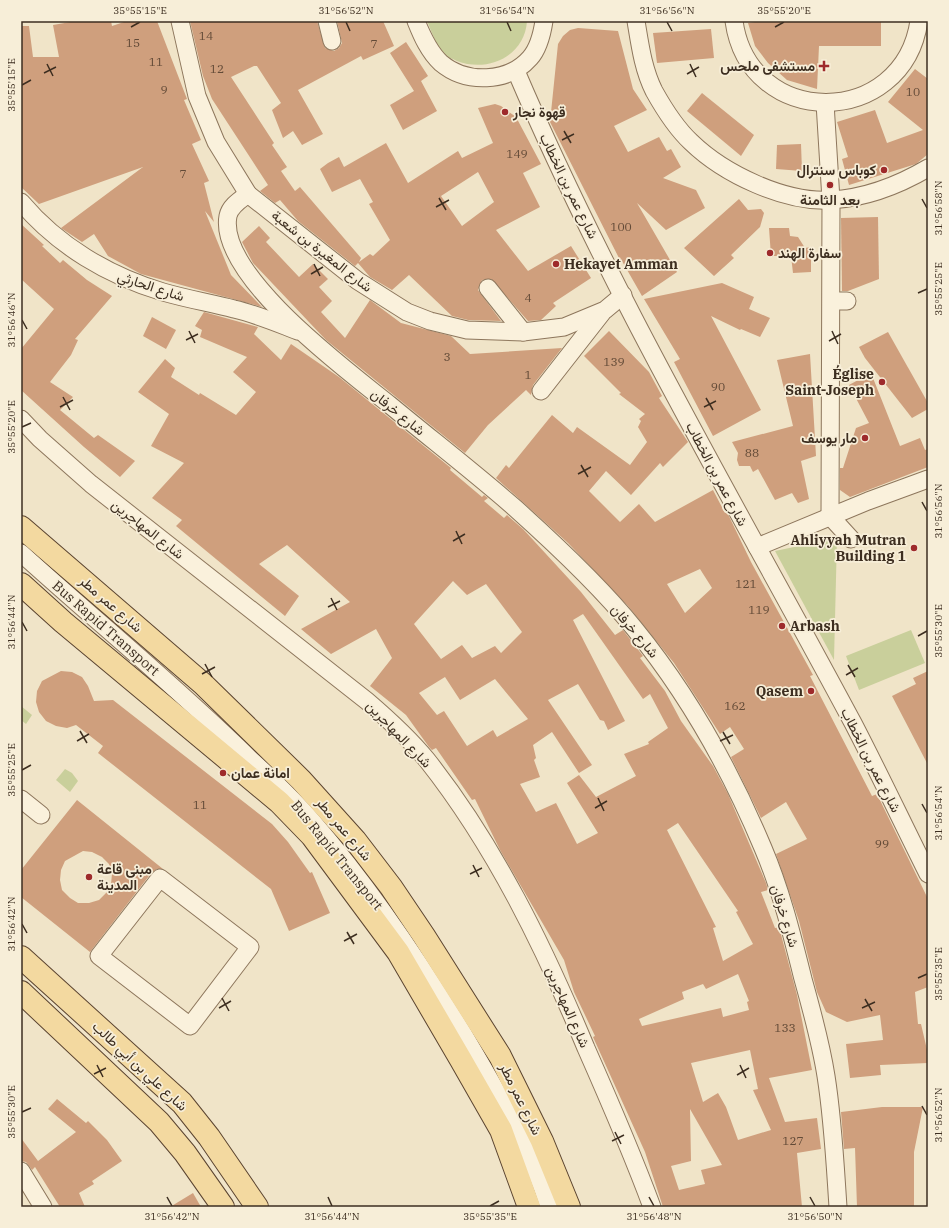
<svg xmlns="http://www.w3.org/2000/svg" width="949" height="1228" viewBox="0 0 949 1228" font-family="'IBM Plex Serif',Vazirmatn,serif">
	<rect width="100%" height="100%" fill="#f0e4c8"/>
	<g fill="#c9cf9b">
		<path d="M427 21H527C525 56 488 73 457 61 454 59 449 58 446 56 437 49 432 32 427 21Z"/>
		<path d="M837 538 834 660 775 551Z"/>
		<path d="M911 630 925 663 859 690 846 656Z"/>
		<path d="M21 706 32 715 26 724 21 720Z"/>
		<path d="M65 769 72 773 78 781 70 792 56 780Z"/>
	</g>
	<g fill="#cf9f7d" fill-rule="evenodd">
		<path d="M76 21H111L112 26 127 21H157L187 99 184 100 201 140 192 144 209 181 204 183 214 222 205 211 231 275 262 307 141 274 108 256 94 234 82 242 61 228 143 167 39 204 21 187V26H29L33 57H59L53 25Z"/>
		<path d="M190 21H317L325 48 334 51 339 48 342 43 337 21H383L394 46 363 60 361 56 298 90 323 134 302 145 293 131 283 138 272 110 281 103 257 66H254L231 77 274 143 272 145 287 167 281 171 295 191 300 187 361 258 359 262 370 254 373 256 390 240 369 204 373 202 360 179 332 192 320 169 328 163 339 157 344 167 386 143 408 183 458 151 462 158 493 143 478 108 495 104 501 106 516 117 541 164 523 173 540 207 496 230 528 271 571 246 591 278 553 303 556 306 541 320 528 321 491 279 482 280 478 290 501 321 468 320 452 316 409 275 392 290 370 277 358 263 355 266 298 221 280 200 275 203 260 191 268 185 212 99 203 76ZM478 172 494 202 462 226 441 196Z"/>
		<path d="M762 21H881V46H819L817 89 787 80 768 63 755 46 748 23Z"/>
		<path d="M578 28 618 31 633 89 647 110 614 126 628 152 659 137 667 151 671 149 681 167 663 178 696 190 705 208 666 230 637 203 677 272 642 296 622 261 621 262 550 122 558 44 563 36 570 30Z"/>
		<path d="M711 29 714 58 657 63 653 33Z"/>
		<path d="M406 42 428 76 421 81 437 111 403 130 390 105 414 91 390 53Z"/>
		<path d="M915 69 928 79V154L916 164 849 185 842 159 848 157 837 122 875 110 887 143 923 130 888 102Z"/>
		<path d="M702 93 754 135 741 156 687 111Z"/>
		<path d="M801 144 802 171 776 169 777 145Z"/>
		<path d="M739 199 748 210 761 209 764 213 760 227 731 255 734 258 714 276 684 248Z"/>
		<path d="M878 217 879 279 848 291H842L841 218Z"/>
		<path d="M21 224 44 245 42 246 60 263 63 260 87 280 112 296 75 339 78 340 71 355 50 382 73 397 60 410 94 438 98 435 135 461 120 477 84 447 21 390V349L54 309 21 279Z"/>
		<path d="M259 226 270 238 266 242 299 277 313 264 328 279 319 287 332 301 321 312 345 338 370 300 401 323 451 336 470 354 562 348 533 385 531 395 526 390 488 425 465 453 326 340 253 263 242 242Z"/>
		<path d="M769 228H789L790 236 798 237 805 248 811 247V272L793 273 791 256H771Z"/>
		<path d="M722 283 754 297 749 309 770 318 760 337 741 329 740 330 711 316 761 410 713 436 674 362 680 359 644 299Z"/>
		<path d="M204 312 258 327 254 334 281 360 291 344 339 377 451 468 450 470 482 497 484 495 488 498 484 501 504 518 507 515 523 529 581 592 615 635 623 630 643 656 640 658 665 691 681 721 713 766 728 794 766 883 768 890 761 892 775 928 779 927 797 995 812 1070 769 1078 785 1122 817 1118 821 1149 797 1153 802 1207H663L645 1152 593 1037 595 1036 574 992 564 960 500 850 475 799 472 800 436 748 432 750 429 747 406 715 370 686 392 658 376 629 331 654 301 629 350 602 287 545 259 564 299 596 285 616 176 526 182 520 152 498 184 463 151 446 169 414 138 392 165 359 175 368 171 377 199 395 200 393 236 415 256 392 233 372 247 357 200 337 202 330 195 326ZM453 581 467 595 486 584 522 632 501 653 495 646 472 658 462 645 441 659 414 624ZM583 614 643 699 650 694 668 728 648 742 649 744 624 754 636 776 596 797 579 775 567 783 598 833 577 844 556 803 536 812 520 784 540 777 534 760 536 758 533 745 552 732 579 773 592 765 548 700 578 684 600 720 604 721 608 730 625 721 573 620ZM445 677 460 700 495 679 528 719 497 737 493 730 467 746 444 711 437 715 419 693ZM678 823 738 911 736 912 753 944 723 961 713 928 716 927 667 830ZM738 974 749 1001 747 1002 749 1010 723 1017 721 1008 642 1026 639 1019 684 999 682 992 703 984 706 989ZM750 1050 758 1089 753 1090 771 1130 738 1140 726 1107 718 1093 703 1102 691 1063ZM690 1109 722 1165 701 1170 705 1184 679 1190 671 1166 691 1161Z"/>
		<path d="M152 317 176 330 166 349 143 336Z"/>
		<path d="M609 331 649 372 662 396 659 398 688 442 663 467 660 463 631 495 606 471 589 491 620 522 639 504 655 522 713 490 725 513 727 512 751 562 813 675 810 676 872 796 877 794 928 899V987L915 992 918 1024H921L928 1054V1063L880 1065 881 1075 850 1078 846 1044 883 1040 880 1015 847 1022 826 1012 817 992 799 921 776 854 807 839 786 802 761 818 731 757 744 749 730 727 720 734 674 663 628 606 568 543 496 478 506 465 509 468 552 415 573 433 577 427 630 465 647 442 638 427 641 421 639 419 645 414 619 394 621 393 584 356ZM700 569 712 588 685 613 667 584Z"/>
		<path d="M888 332 928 403V409L912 418 865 358 859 347Z"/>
		<path d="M810 354 816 456 801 461 809 499 798 503 792 493 775 500 758 469 753 472 750 466H739L737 460 738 453 732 442 793 426 777 360Z"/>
		<path d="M871 373 900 446 920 438 925 450 928 449V467L850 497 840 490V468H843L856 428 869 423 849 385Z"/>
		<path d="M61 671 72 672 82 677 88 686 94 701 113 700 272 824 288 842 310 873 312 872 330 913 289 931 271 889 98 753 103 746 76 725 67 728 56 726 46 721 39 712 36 702 37 691 42 681Z"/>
		<path d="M928 671V765L892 696 916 684 913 678Z"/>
		<path d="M77 800 163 869H157L152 872 90 952 21 897V870ZM83 851 92 852 102 857 109 864 112 874 111 884 106 893 99 900 89 903H78L70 898 62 890 60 880 61 870 65 861Z"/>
		<path d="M57 1099 86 1123 88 1121 107 1140 122 1161 92 1181 94 1184 79 1193 85 1207H60L35 1167 32 1170 26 1162 21 1161V1138L38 1161 76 1132 48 1109Z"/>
		<path d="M882 1107H923L914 1152V1207H857L855 1148 844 1149 841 1112Z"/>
		<path d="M193 1193 201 1207H170Z"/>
	</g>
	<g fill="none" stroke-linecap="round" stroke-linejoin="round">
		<defs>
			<g id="minor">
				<path d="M180 21 197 96 216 142 248 194 358 281 407 312 430 321 467 330 523 332 564 327 605 310 623 295"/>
				<path d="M327 21 332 41"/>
				<path d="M416 21C422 36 429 52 441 63 466 84 508 83 530 58 539 48 542 34 544 21"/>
				<path d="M636 21C640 45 643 69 654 91 664 109 676 128 691 142 724 174 785 203 831 200 865 198 899 185 928 168"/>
				<path d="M734 21C749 130 903 129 919 21"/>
				<path d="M516 71C612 296 738 508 853 723 879 773 903 824 928 874"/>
				<path d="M825 103 831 200 830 516 851 539"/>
				<path d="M248 194C240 200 230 206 228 216 217 275 348 371 390 405 431 439 475 473 515 508 554 543 601 587 634 628 688 694 730 769 763 848 781 890 792 935 803 979 812 1011 821 1044 826 1076 833 1120 835 1163 838 1207"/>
				<path d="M21 202C58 246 109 276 163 292 187 299 211 303 234 309 256 314 277 323 298 331"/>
				<path d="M488 288 523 332"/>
				<path d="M832 301H847"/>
				<path d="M541 391 602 313"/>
				<path d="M21 419 40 439 91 484 367 701C388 719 409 738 427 760 495 846 544 947 586 1048 609 1100 632 1153 652 1207"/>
				<path d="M757 547 868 501 928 479"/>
				<path d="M21 553C97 622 177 687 250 759 272 779 294 800 313 822 370 888 419 961 464 1035 497 1091 529 1145 549 1207"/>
				<path d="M21 799 41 815"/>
				<path d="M160 878 250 947 190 1026 99 956Z"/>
				<path d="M21 1171 43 1207"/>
			</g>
			<g id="major">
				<path d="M21 527 203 684 301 780 355 840 391 887 424 936 500 1056 542 1141 569 1207"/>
				<path d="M21 584 63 622 279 802 312 836 398 952 461 1060 501 1130 529 1207"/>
				<path d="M21 957 182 1103 209 1137 257 1207"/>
				<path d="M21 992 159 1122 185 1153 223 1207"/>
			</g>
		</defs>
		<use href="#minor" stroke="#8d765c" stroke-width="19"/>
		<use href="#major" stroke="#5b4430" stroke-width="24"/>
		<use href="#minor" stroke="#faf1dc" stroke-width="17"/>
		<use href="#major" stroke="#f3d9a0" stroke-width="22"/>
	</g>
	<path fill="none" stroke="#3d2e20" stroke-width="1.5" d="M346 22 350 31M507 22 511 31M667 22 672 31M131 27 140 22M775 27 784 22M47 64 53 76M690 64 696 77M44 73 56 67M687 74 699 67M22 85 31 80M564 131 571 143M562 140 574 134M439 198 446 210M922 199 927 208M436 207 449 200M314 264 320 276M311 274 323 267M918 293 927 289M22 320 27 329M189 331 195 343M832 331 838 344M186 340 198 334M829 341 841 334M63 397 70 410M706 398 713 410M60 407 73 400M704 407 716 401M22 427 31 423M581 465 588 477M578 474 591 467M922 502 927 511M456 531 462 544M453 541 465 534M331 598 337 610M328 607 340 601M22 622 27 631M918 636 927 631M205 664 212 677M848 665 855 677M202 674 215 667M846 675 858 668M80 731 87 743M723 732 730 744M77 741 89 734M720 741 733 735M22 770 31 765M598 798 604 811M922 804 927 813M595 808 607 801M473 865 479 877M470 874 482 868M22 924 27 933M347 932 354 944M344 941 357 934M918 978 927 974M222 998 229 1011M865 999 872 1011M219 1008 231 1001M862 1008 875 1002M97 1065 103 1077M740 1065 746 1078M94 1074 106 1068M737 1075 749 1068M922 1106 927 1115M22 1112 31 1108M615 1132 621 1144M612 1141 624 1135M167 1197 172 1206M328 1197 332 1206M649 1197 654 1206M810 1197 815 1206M490 1206 499 1201"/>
	<g fill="#9e2a2b" stroke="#f7eed8" stroke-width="1.5">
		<path d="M822 60h4v4h4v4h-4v4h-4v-4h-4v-4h4z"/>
		<circle cx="505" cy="112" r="4"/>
		<circle cx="884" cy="170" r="4"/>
		<circle cx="830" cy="185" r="4"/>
		<circle cx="770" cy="253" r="4"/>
		<circle cx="556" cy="264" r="4"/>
		<circle cx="882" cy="382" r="4"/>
		<circle cx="865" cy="438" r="4"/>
		<circle cx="914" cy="548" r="4"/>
		<circle cx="782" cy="626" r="4"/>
		<circle cx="811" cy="691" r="4"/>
		<circle cx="223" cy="773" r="4"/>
		<circle cx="89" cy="877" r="4"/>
	</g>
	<g text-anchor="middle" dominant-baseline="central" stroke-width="3.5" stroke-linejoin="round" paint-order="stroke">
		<g font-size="12" fill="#624a37">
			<text x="206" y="35">14</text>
			<text x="133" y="42">15</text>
			<text x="374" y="43">7</text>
			<text x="156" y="61">11</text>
			<text x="217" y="68">12</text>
			<text x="164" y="89">9</text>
			<text x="913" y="91">10</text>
			<text x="517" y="153">149</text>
			<text x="183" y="173">7</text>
			<text x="621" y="226">100</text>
			<text x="528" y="297">4</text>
			<text x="447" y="356">3</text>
			<text x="614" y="361">139</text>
			<text x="528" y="374">1</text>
			<text x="718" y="386">90</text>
			<text x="752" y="452">88</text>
			<text x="746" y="583">121</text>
			<text x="759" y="609">119</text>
			<text x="735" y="705">162</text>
			<text x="200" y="804">11</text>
			<text x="882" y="843">99</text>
			<text x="785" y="1027">133</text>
			<text x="793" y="1140">127</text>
		</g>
		<g font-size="14" font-weight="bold" fill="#3d2e20" stroke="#f7eed8" text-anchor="end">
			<text x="815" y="66">مستشفى ملحس</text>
			<text x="513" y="112" text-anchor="start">قهوة نجار</text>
			<text x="876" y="170">كوباس سنترال</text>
			<text x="830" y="200" text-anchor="middle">بعد الثامنة</text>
			<text x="778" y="253" text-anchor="start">سفارة الهند</text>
			<text x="564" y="264" text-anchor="start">Hekayet Amman</text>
			<text x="874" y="374">Église<tspan x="874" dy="16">Saint-Joseph</tspan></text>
			<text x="857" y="438">مار يوسف</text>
			<text x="906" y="540">Ahliyyah Mutran<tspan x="906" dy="16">Building 1</tspan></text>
			<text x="790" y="626" text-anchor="start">Arbash</text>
			<text x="803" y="691">Qasem</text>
			<text x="231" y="773" text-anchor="start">امانة عمان</text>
			<text x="97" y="869" text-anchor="start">مبنى قاعة<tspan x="97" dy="16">المدينة</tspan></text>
		</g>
		<g font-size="14" fill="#3d2e20" stroke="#f7eed8">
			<text transform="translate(569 186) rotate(64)">شارع عمر بن الخطاب</text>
			<text transform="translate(322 251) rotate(38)">شارع المغيرة بن شعبة</text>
			<text transform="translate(151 286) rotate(18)">شارع الحارثي</text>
			<text transform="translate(398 412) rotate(39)">شارع خرفان</text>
			<text transform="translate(717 474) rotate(62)">شارع عمر بن الخطاب</text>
			<text transform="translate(148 529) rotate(38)">شارع المهاجرين</text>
			<text transform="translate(111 604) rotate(41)">شارع عمر مطر</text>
			<text transform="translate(106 628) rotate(41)">Bus Rapid Transport</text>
			<text transform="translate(635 631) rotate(50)">شارع خرفان</text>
			<text transform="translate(399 734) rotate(46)">شارع المهاجرين</text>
			<text transform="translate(871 760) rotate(63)">شارع عمر بن الخطاب</text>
			<text transform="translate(344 829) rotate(50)">شارع عمر مطر</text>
			<text transform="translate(337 855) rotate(51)">Bus Rapid Transport</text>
			<text transform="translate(785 916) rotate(73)">شارع خرفان</text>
			<text transform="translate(568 1007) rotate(66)">شارع المهاجرين</text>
			<text transform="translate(140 1066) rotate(43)">شارع علي بن أبي طالب</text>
			<text transform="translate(521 1099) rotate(64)">شارع عمر مطر</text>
		</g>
	</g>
	<rect width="949" height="1228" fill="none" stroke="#f7eed8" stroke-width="44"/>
	<rect x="22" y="22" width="905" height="1184" fill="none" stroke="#3d2e20" stroke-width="1.5"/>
	<g font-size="10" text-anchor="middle" fill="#3d2e20">
		<text x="140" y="14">35°55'15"E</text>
		<text x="346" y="14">31°56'52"N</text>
		<text x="507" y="14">31°56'54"N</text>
		<text x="667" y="14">31°56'56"N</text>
		<text x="784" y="14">35°55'20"E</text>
		<text transform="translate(11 85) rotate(-90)" y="4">35°55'15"E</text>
		<text transform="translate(938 208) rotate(-90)" y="4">31°56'58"N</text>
		<text transform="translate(938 289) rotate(-90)" y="4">35°55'25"E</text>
		<text transform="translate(11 320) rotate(-90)" y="4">31°56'46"N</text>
		<text transform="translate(11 427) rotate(-90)" y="4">35°55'20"E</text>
		<text transform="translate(938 511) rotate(-90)" y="4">31°56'56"N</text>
		<text transform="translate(11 622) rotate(-90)" y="4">31°56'44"N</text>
		<text transform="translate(938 631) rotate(-90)" y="4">35°55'30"E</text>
		<text transform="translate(11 770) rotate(-90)" y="4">35°55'25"E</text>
		<text transform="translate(938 813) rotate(-90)" y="4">31°56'54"N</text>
		<text transform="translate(11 924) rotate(-90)" y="4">31°56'42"N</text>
		<text transform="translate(938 974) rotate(-90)" y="4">35°55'35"E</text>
		<text transform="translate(11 1112) rotate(-90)" y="4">35°55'30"E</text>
		<text transform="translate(938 1115) rotate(-90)" y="4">31°56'52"N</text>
		<text x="172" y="1220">31°56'42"N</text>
		<text x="332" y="1220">31°56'44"N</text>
		<text x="490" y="1220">35°55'35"E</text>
		<text x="654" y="1220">31°56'48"N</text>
		<text x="815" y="1220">31°56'50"N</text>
	</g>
</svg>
